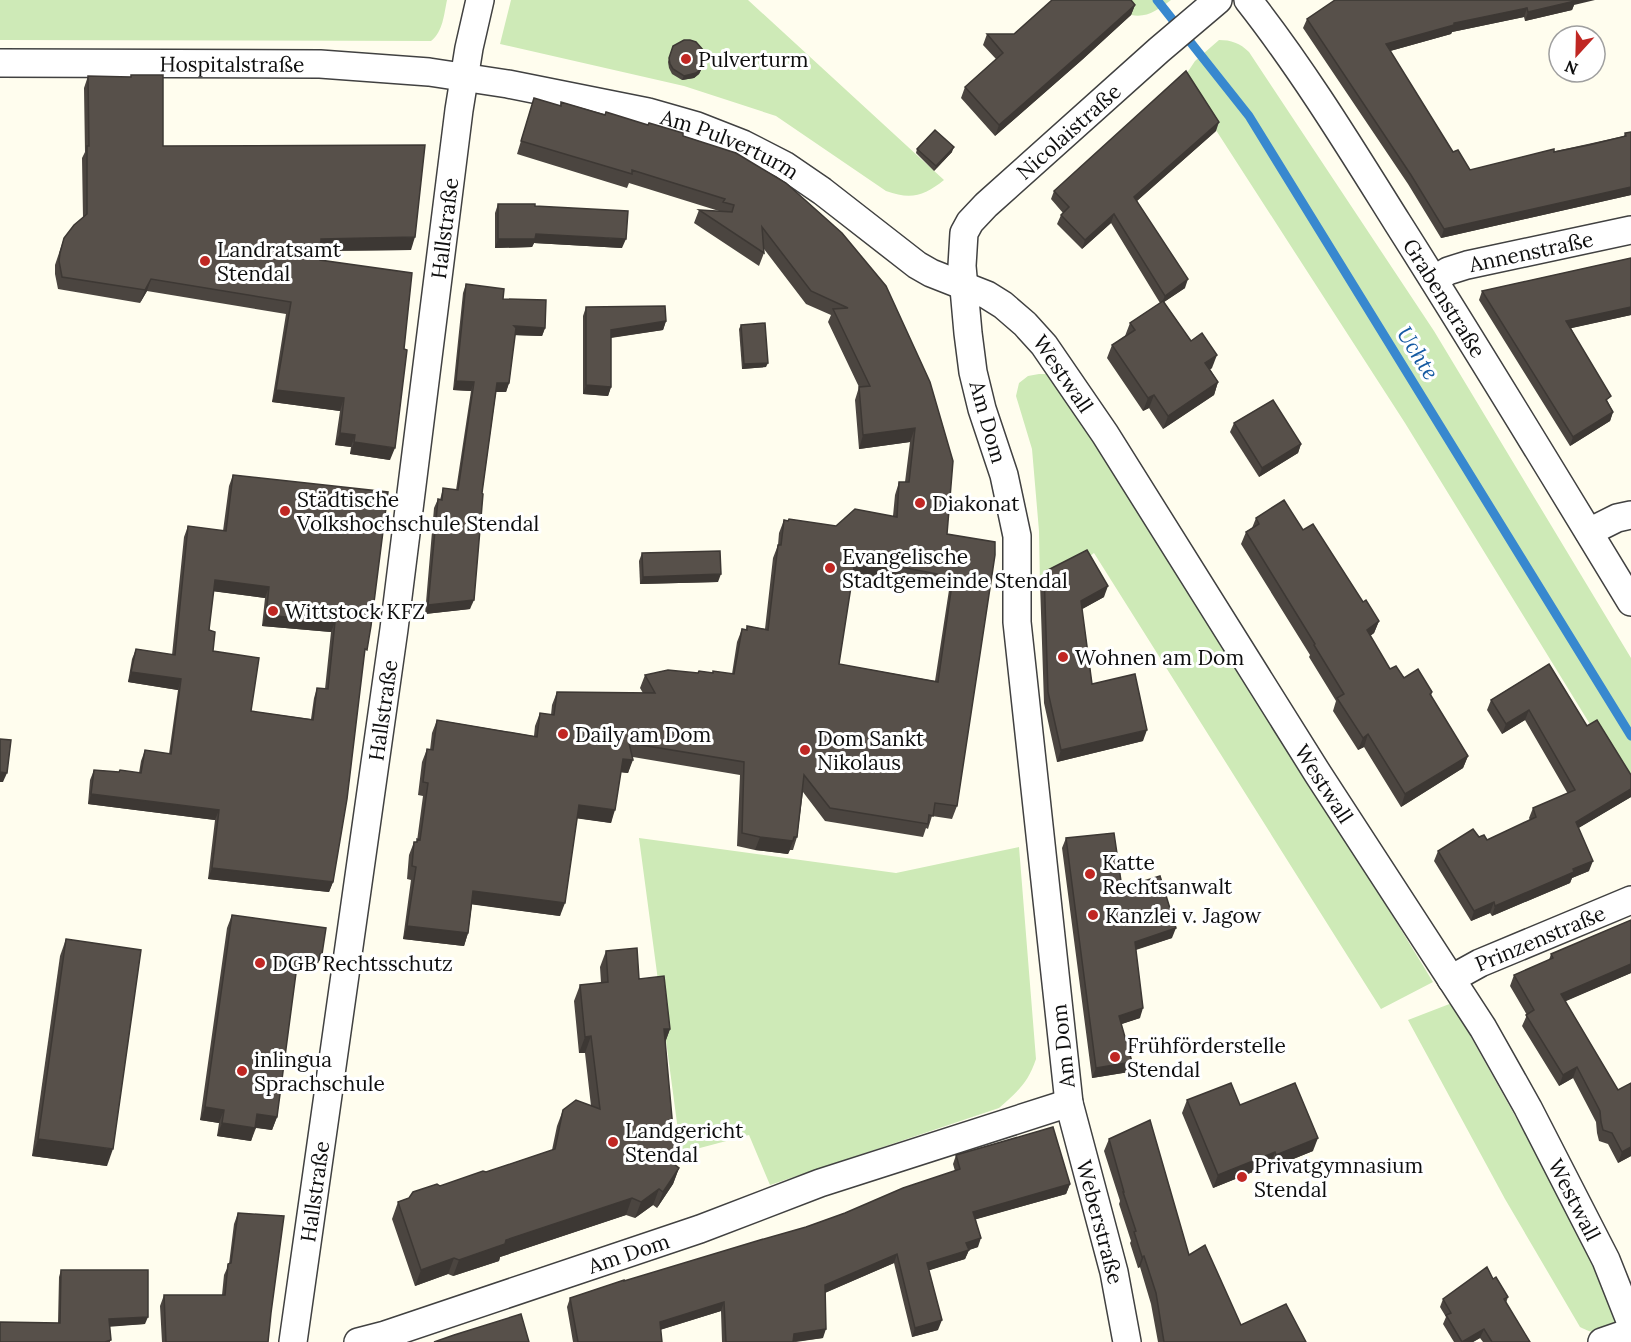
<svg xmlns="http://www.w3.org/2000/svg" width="1631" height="1342" viewBox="0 0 1631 1342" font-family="Lora,serif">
	<rect width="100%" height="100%" fill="#fffdee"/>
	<g fill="#ceeab7">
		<path d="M0 0H447C444 14 443 32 431 41L0 40Z"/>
		<path d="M511 0H748L944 180C924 196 911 200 886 191L776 116 684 86 500 44Z"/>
		<path d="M1118 0H1171C1157 10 1148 18 1131 15Z"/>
		<path d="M1219 40C1231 40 1240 43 1249 52L1434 331 1631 658V791L1405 423 1183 79 1195 61Z"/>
		<path d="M1039 374H1049L1108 459 1296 758 1433 982 1381 1009 1094 553 1083 561 1040 583 1039 531 1032 449 1016 396 1019 383 1028 376Z"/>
		<path d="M639 838 896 873 1019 847 1036 1059C1028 1083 1018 1091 999 1108L770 1185 749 1135 681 1153Z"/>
		<path d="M1452 1003 1566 1207 1618 1319C1602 1332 1599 1337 1580 1327L1505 1199 1408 1020Z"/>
	</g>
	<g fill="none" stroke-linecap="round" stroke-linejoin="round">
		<path stroke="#3888cf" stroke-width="9" d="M1157 0 1249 116 1631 736"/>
		<defs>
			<g id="minor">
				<path id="s1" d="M1248 0C1303 70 1350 147 1397 222 1477 348 1554 475 1631 602"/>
				<path id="s2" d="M0 63 320 64 429 72 508 84 648 112 697 126 743 144 784 165 822 191 917 265 931 273 987 295 1003 305 1025 324 1044 345 1105 434 1318 774 1483 1028 1528 1108 1606 1260 1631 1323"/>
				<path id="s3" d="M1434 280 1448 271 1467 265 1631 230"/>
				<path d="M1589 532 1617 518 1631 515"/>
				<path id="s4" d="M1451 979 1480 963 1631 900"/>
				<path id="s5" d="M293 1342 394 629 459 110 469 48 480 0"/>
				<path id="s6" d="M358 1342 385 1335 700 1229 820 1183 1069 1103"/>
				<path id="s7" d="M1127 1342 1114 1272 1069 1103 1017 622V536L1004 475 982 409 973 372 968 333 962 266 964 233 970 222 986 205 1159 50 1218 0"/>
				<path d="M1602 1342 1631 1332"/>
			</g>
		</defs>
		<use href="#minor" stroke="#414141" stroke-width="30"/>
		<use href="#minor" stroke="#fff" stroke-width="27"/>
	</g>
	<g fill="#4b4540" fill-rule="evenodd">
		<path d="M1135 5 1131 15 1083 59 995 136 961 98 965 87 996 59 983 45 987 34H1014Z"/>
		<path d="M1574 5 1572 10 1525 21 1524 17 1452 32 1451 34 1390 51 1453 152 1470 170 1624 136 1625 133 1631 132V195L1441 238 1408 184 1303 28 1307 19Z"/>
		<path d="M673 46 704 64 699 74 694 78 682 80 672 74 669 68 668 62Z"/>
		<path d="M88 76 163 146 411 250 320 251V260L390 460 350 454 351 447 335 445 340 411 272 402 286 314 147 291 140 303 58 289 55 274V265L64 238 83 218 82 158 85 152 84 88Z"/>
		<path d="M534 98 560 106 561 102 683 136 886 286 947 534 995 542 957 806 952 819 932 816 928 829 926 828 923 837 825 821 803 792 797 837 793 850H790L788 854 755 850 737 846 740 775 633 757 628 773 621 772 611 823 577 818 560 916 472 904 468 933 464 946 403 939 411 880 407 879 409 855 414 842H416L417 841 423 796 418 795 422 762 427 749 430 750 432 733 437 720 534 736 535 726 540 713 551 715 552 705 557 692 643 693 640 688 645 675 698 673 699 671 713 673 732 674 737 642 742 629 746 630 747 626 765 629 773 558 778 545 779 533 784 520 836 526 893 516 895 495 899 482H905L910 442 859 449 855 400 859 387 828 322 831 315 806 304 764 249V253L759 266 694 223 699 210 719 211 629 183 627 188 517 154ZM852 575 896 580 949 590 935 681 839 664Z"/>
		<path d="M1216 131 1137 201 1185 288 1164 302 1191 341 1212 368 1210 369 1218 382 1214 395 1163 429 1149 408 1143 411 1107 358 1112 345 1125 336 1130 323 1160 303 1111 223 1082 249 1057 224 1061 215 1063 213 1051 199 1054 191Z"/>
		<path d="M917 149 952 152 934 171 916 153Z"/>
		<path d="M498 204 535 206 622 248 534 243 532 247 495 248V213Z"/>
		<path d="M1631 258V315L1571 328 1613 412 1610 421 1570 446 1479 300 1482 291Z"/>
		<path d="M466 284 503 299 545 328 542 336 515 335 509 383 506 392H496L482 493 470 609 425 614 434 508 438 499 440 500 443 488 456 490 471 391 453 390 463 293Z"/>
		<path d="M586 307 666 321 663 330 611 338V387L608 396 583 394V316Z"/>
		<path d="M741 325 766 367 742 369 739 329Z"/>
		<path d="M1234 423 1301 444 1298 453 1259 477 1230 432Z"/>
		<path d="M233 475 364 656 333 882 329 892 208 879 215 820 88 804 90 780 94 770 119 772 120 770 139 773 141 761 145 750 169 754 178 690 128 682 132 659 136 649 172 655 184 537 188 526 223 531 229 486ZM213 591 265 598 262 626 331 632 325 689 317 688 314 698 311 719 251 711 213 651 209 630Z"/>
		<path d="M1256 518 1303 530 1379 621 1374 633 1370 636 1390 669 1432 692 1431 696 1468 756 1463 768 1401 807 1364 747 1358 750 1333 711 1336 701 1309 657 1310 655 1241 544 1246 532 1252 528Z"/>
		<path d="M642 553 718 582 640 584 639 561Z"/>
		<path d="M1044 572 1104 597 1082 609 1092 684 1143 741 1057 762 1044 703 1040 583Z"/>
		<path d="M1549 664 1631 797 1578 828 1589 871 1572 878 1570 883 1492 916 1490 913 1471 921 1434 861 1438 851 1479 837 1487 840 1530 820 1529 818 1533 808 1568 794 1525 720 1502 734 1487 710 1491 700Z"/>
		<path d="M1066 838 1122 888 1172 938 1136 950 1140 1018 1121 1024 1129 1072 1092 1078 1062 848Z"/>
		<path d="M232 915 322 954 314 973 296 971 277 1117 272 1130 256 1128 251 1141 217 1136 219 1123 200 1120 227 928Z"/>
		<path d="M1631 920V973L1565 1001 1631 1156 1618 1163 1608 1144 1599 1141 1597 1133 1596 1122 1573 1078 1559 1086 1522 1026 1527 1015 1510 986 1514 975 1549 960 1551 954Z"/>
		<path d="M66 939 107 1166 32 1156 60 956Z"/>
		<path d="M606 951 639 979 670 1029 665 1043 671 1162 679 1168 673 1184 657 1208 653 1205 635 1218 626 1215 500 1257 499 1261 453 1276 448 1274 415 1286 392 1219 398 1202 440 1186 486 1172 552 1150 557 1126 563 1110 591 1106 585 1053H579L574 1001 580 985 601 983 600 967Z"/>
		<path d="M1187 1100 1240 1105 1313 1151 1271 1168 1270 1165 1213 1188 1182 1113Z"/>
		<path d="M1109 1139 1189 1255 1241 1325 1306 1342H1158L1151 1304 1140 1267 1138 1268 1130 1243 1131 1241 1119 1204 1120 1201 1104 1151Z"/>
		<path d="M956 1155 1070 1184 1066 1194 976 1219 978 1247 969 1250 965 1259 929 1270 938 1330 912 1337 894 1263 825 1293 823 1338 796 1342H722L721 1311 660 1330 662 1342H573L567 1307 570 1298 806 1227 845 1213 955 1171 953 1164Z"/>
		<path d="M238 1213 271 1313 268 1342H162L160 1306 164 1295H222L224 1275 229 1264 234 1224Z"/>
		<path d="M61 1270 145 1324 110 1326V1342H0L58 1323 59 1277Z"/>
		<path d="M1493 1279 1508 1297 1506 1303 1530 1342H1483L1480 1338 1473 1342H1454L1443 1324 1446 1317 1440 1307 1443 1299Z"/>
	</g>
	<g fill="#3d3834">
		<path d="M1573 0H1595L1574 5 1572 10 1525 21 1528 12Z"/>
		<path d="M1135 5 1131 15 1083 59 995 136 999 125Z"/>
		<path d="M1527 8 1524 17 1452 32 1451 34 1383 53 1386 44 1454 23Z"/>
		<path d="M704 64 699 74 694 78 682 80 684 76Z"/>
		<path d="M1219 122 1216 131 1131 206 1134 197Z"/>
		<path d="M954 147 952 152 934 171 936 166Z"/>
		<path d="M1631 187V195L1441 238 1444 229Z"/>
		<path d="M1114 214 1111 223 1082 249 1085 240Z"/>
		<path d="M536 234 626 239 622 248 534 243 532 247 495 248 498 239Z"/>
		<path d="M415 237 411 250 316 251 321 239Z"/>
		<path d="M151 279 147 291 140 303 145 290Z"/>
		<path d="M1188 279 1185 288 1161 304 1165 296Z"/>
		<path d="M1631 307V315L1563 330 1566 321Z"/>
		<path d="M666 321 663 330 608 338 611 330Z"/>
		<path d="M514 326 545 328 542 336 511 335Z"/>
		<path d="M1217 355 1212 368 1201 376 1205 363Z"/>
		<path d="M768 363 766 367 742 369 744 364Z"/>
		<path d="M456 381 474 382 471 391 453 390Z"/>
		<path d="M1218 382 1214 395 1163 429 1168 416Z"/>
		<path d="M497 383H509L506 392H494Z"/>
		<path d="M586 385 611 387 608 396 583 394Z"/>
		<path d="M276 390 344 398 340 411 272 402Z"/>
		<path d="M1154 395 1149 408 1143 411 1148 398Z"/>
		<path d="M1613 412 1610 421 1570 446 1573 437Z"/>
		<path d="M915 428 910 442 859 449 863 435Z"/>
		<path d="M340 433 355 435 351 447 335 445Z"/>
		<path d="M354 442 395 448 390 460 350 454Z"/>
		<path d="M1301 444 1298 453 1259 477 1262 468Z"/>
		<path d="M855 561 901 567 896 580 850 574Z"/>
		<path d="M721 574 718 582 640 584 643 577Z"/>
		<path d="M215 580 269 587 265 598 211 591Z"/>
		<path d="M1108 586 1104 597 1077 612 1081 601Z"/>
		<path d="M474 600 470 609 425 614 428 605Z"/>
		<path d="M266 615 335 622 331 632 262 626Z"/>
		<path d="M1379 621 1374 633 1362 642 1367 630Z"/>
		<path d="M131 672 181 679 178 690 128 682Z"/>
		<path d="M1529 710 1525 720 1502 734 1506 724Z"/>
		<path d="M1147 730 1143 741 1057 762 1061 750Z"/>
		<path d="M1368 734 1364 747 1358 750 1363 738Z"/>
		<path d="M1468 756 1463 768 1401 807 1405 794Z"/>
		<path d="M623 759 633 760 628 773 618 772Z"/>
		<path d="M0 772 7 773 3 782H0Z"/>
		<path d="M1631 789V797L1572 832 1576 822Z"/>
		<path d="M91 794 219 810 215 820 88 804Z"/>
		<path d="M579 805 615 810 611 823 574 818Z"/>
		<path d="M760 837 793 841 788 854 755 850Z"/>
		<path d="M1593 861 1589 871 1572 878 1570 883 1492 916 1495 906 1573 869Z"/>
		<path d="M212 868 333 882 329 892 208 879Z"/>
		<path d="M473 891 565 903 560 916 469 904Z"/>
		<path d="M1494 902 1490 913 1471 921 1474 911Z"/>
		<path d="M407 926 468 933 464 946 403 939Z"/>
		<path d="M1176 928 1172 938 1131 951 1135 942Z"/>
		<path d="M298 958 319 960 314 973 293 971Z"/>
		<path d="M1631 964V973L1557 1005 1561 994Z"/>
		<path d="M1143 1008 1140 1018 1116 1026 1119 1016Z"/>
		<path d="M664 1029H670L664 1045Z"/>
		<path d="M591 1036 585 1053H579L585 1037Z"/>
		<path d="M1132 1062 1129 1072 1092 1078 1096 1068Z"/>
		<path d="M1577 1067 1573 1078 1559 1086 1563 1075Z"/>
		<path d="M205 1107 224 1110 219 1123 200 1120Z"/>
		<path d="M257 1114 277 1117 272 1130 253 1127Z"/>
		<path d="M222 1123 255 1128 251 1141 217 1136Z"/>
		<path d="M1318 1138 1313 1151 1271 1168 1276 1155Z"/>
		<path d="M38 1139 113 1149 107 1166 32 1156Z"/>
		<path d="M1631 1147V1156L1618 1163 1622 1152Z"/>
		<path d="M1275 1152 1270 1165 1213 1188 1218 1175Z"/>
		<path d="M679 1168 673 1184 657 1208 663 1192Z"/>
		<path d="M1070 1184 1066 1194 970 1221 973 1212Z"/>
		<path d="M659 1189 653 1205 635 1218 641 1202Z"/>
		<path d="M632 1198 626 1215 500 1257 499 1261 453 1276 459 1260 506 1240Z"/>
		<path d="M981 1238 978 1247 963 1252 966 1243Z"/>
		<path d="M969 1250 965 1259 924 1272 927 1263Z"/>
		<path d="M897 1254 894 1263 822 1294 825 1285Z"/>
		<path d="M1144 1256 1140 1267 1138 1268 1142 1257Z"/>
		<path d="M454 1258 448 1274 415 1286 421 1270Z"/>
		<path d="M724 1302 721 1311 656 1331 660 1322Z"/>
		<path d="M148 1317 145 1324 107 1327 109 1319Z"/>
		<path d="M942 1320 938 1330 912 1337 915 1328Z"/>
		<path d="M826 1329 823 1338 791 1342 794 1334Z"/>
		<path d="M1484 1329 1480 1338 1473 1342H1462Z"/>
	</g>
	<g fill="#57504a" stroke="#3d3834" stroke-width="1.5" fill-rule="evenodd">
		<path d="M1052 0H1131L1135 5 1087 48 999 125 965 87 1003 53 987 34H1014Z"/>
		<path d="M1335 0H1575V1L1528 12 1527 8 1454 23V25L1386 44 1453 152 1458 150 1470 170 1554 149V152L1589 145 1626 136 1625 133 1631 132V187L1444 229 1411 175 1307 19Z"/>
		<path d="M684 40H690L696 42 704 51V64L701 69 696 73 684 76 673 69 670 64 669 58 673 46Z"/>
		<path d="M1186 71 1219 122 1134 197 1188 279 1165 296 1114 214 1085 240 1061 215 1069 207 1054 191Z"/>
		<path d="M131 75H163V146L425 145 415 237 321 239 320 260 412 273 404 349 407 350 395 448 354 442 355 435 340 433 344 398 276 390 291 302 151 279 145 290 62 277 59 261 60 253 64 238 74 225 87 214V146H89L88 76 131 77Z"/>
		<path d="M534 98 561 106V102L605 115 606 112 648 125 649 123 683 133V136L736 153 786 183 842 233 886 286 930 382 953 461 947 534 995 542V555L957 806 935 803 933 816 929 815 928 824 830 808 804 775 797 837H794L793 841 760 837 742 833 744 762 629 743 633 760 623 759 615 810 579 805 565 903 473 891 468 933 407 926 416 867 412 866 414 842H417V839L420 840 428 783 423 782 427 749 433 750 437 720 537 737 540 713 554 715 557 692 655 693 645 675 668 670 698 673 699 671 713 673V671L734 674 742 629 747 630V626L768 630 778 545H781L784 520 788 521 789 519 836 526 855 509 897 517 899 482H909L915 428 863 435 859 387 870 386 833 309 848 308 811 291 762 227 764 253 699 210 732 212 734 205 723 202 725 199 632 170V174L521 141ZM855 561 901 567 953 577 938 682 839 664Z"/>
		<path d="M935 130 954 147 936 166 917 149Z"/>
		<path d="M498 204H535V206L628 211 626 239 536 234 535 239H498Z"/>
		<path d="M1631 258V307L1566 321 1611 396 1606 400 1613 412 1573 437 1482 291Z"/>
		<path d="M466 284 504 289 503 299 546 300 545 328 514 326 516 328 509 383H497L482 493 483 494 474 600 428 605 438 499 442 500 443 488 458 490 474 382 456 381Z"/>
		<path d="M1163 301 1191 341 1202 333 1217 355 1205 363 1218 382 1168 416 1154 395 1148 398 1112 345 1135 330 1130 323Z"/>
		<path d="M665 306 666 321 611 330V387L586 385V307Z"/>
		<path d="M765 323 768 363 744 364 741 325Z"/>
		<path d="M1273 400 1301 444 1262 468 1234 423Z"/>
		<path d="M233 475 388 492 371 626 367 650 365 649 347 799 333 882 212 868 219 810 91 794 94 770 119 772 120 770 141 773 145 750 171 754 181 679 131 672 136 649 175 655 188 526 226 531ZM215 580 269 587 266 615 335 622 328 689 317 688 313 720 251 711 259 658 213 651 215 632 209 630Z"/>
		<path d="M1284 500 1303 530 1313 524 1363 602 1366 600 1379 621 1367 630 1390 669 1396 666 1404 678 1418 669 1432 692 1430 694 1468 756 1405 794 1368 734 1363 738 1337 698 1344 694 1314 645 1315 644 1246 532 1259 524 1256 518Z"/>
		<path d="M1087 550 1108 586 1081 601 1092 684 1135 674 1147 730 1061 750 1048 692 1044 572Z"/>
		<path d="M720 551 721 574 643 577 642 553Z"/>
		<path d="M1549 664 1587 726 1597 720 1631 775V789L1576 822 1593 861 1573 869 1574 872 1495 906 1494 902 1474 911 1438 851 1473 829 1479 837 1484 835 1487 840 1536 817 1533 808 1575 790 1529 710 1506 724 1491 700Z"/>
		<path d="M0 739 11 740 7 773 0 772Z"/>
		<path d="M1114 833 1122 888 1160 876 1176 928 1135 942 1143 1008 1119 1016 1132 1062 1096 1068 1066 838Z"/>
		<path d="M232 915 326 928 322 954H320L319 960 298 958 277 1117 257 1114 255 1128 222 1123 224 1110 205 1107Z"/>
		<path d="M1631 920V964L1561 994 1618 1090 1631 1083V1147L1622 1152 1612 1133 1603 1130 1601 1122 1600 1111 1577 1067 1563 1075 1526 1015 1534 1010 1514 975 1553 958 1551 954Z"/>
		<path d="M66 939 141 950 113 1149 38 1139Z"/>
		<path d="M637 948 639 979 664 976 670 1029H664L674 1140 677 1144 670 1161 679 1168 663 1192 659 1189 641 1202 632 1198 506 1240 505 1244 459 1260 454 1258 421 1270 398 1202 409 1198 413 1192 437 1184 440 1186 483 1171 486 1172 555 1149 563 1110 576 1100 600 1109 591 1036 585 1037 580 985 608 982 606 951Z"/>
		<path d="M1231 1083 1240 1105 1295 1083 1318 1138 1276 1155 1275 1152 1218 1175 1187 1100Z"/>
		<path d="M1150 1120 1189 1255 1205 1245 1241 1325 1286 1304 1306 1342H1164L1156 1293 1144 1256 1142 1257 1134 1232 1136 1231 1123 1192H1124L1109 1139Z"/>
		<path d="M1053 1127 1070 1184 973 1212 981 1238 966 1243 969 1250 927 1263 942 1320 915 1328 897 1254 825 1285 826 1329 794 1334 793 1342H726L724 1302 660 1322 662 1342H578L570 1298 624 1280V1281L760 1240 806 1227 845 1213 903 1188 960 1169 956 1155Z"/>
		<path d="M238 1213 284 1216 271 1313 268 1342H166L164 1295H225L228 1264 231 1263Z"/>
		<path d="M1487 1267 1493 1279 1496 1277 1508 1297 1504 1299 1530 1342H1492L1484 1329 1462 1342 1446 1315 1451 1313 1443 1299Z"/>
		<path d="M61 1270H148V1317L109 1319 111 1340 105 1342H0V1322L60 1323Z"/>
		<path d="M521 1314 529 1342H434L454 1335Z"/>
	</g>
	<g fill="#c02723" stroke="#fff" stroke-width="2">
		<circle cx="686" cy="59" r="6"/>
		<circle cx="205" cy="261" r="6"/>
		<circle cx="920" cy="503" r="6"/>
		<circle cx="285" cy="511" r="6"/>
		<circle cx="830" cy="568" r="6"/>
		<circle cx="273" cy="611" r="6"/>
		<circle cx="1063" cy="657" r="6"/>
		<circle cx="563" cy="734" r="6"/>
		<circle cx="805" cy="750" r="6"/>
		<circle cx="1090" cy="874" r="6"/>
		<circle cx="1093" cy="915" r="6"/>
		<circle cx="260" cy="963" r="6"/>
		<circle cx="1115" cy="1057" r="6"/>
		<circle cx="242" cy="1071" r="6"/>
		<circle cx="613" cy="1142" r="6"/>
		<circle cx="1242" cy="1177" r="6"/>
	</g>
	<g text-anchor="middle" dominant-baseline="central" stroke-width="6" stroke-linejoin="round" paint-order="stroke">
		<g font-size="21" fill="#0e0e0e" stroke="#fff" text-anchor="start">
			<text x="698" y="59">Pulverturm</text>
			<text x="217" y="249">Landratsamt<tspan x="217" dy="24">Stendal</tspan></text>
			<text x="297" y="499">Städtische<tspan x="297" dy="24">Volkshochschule Stendal</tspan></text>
			<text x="932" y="503">Diakonat</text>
			<text x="842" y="556">Evangelische<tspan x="842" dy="24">Stadtgemeinde Stendal</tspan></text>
			<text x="285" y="611">Wittstock KFZ</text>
			<text x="1075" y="657">Wohnen am Dom</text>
			<text x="575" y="734">Daily am Dom</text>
			<text x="817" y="738">Dom Sankt<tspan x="817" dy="24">Nikolaus</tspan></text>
			<text x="1102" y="862">Katte<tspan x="1102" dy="24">Rechtsanwalt</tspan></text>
			<text x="1105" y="915">Kanzlei v. Jagow</text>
			<text x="272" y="963">DGB Rechtsschutz</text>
			<text x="1127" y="1045">Frühförderstelle<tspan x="1127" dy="24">Stendal</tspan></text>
			<text x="254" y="1059">inlingua<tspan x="254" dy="24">Sprachschule</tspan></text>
			<text x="625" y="1130">Landgericht<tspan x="625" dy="24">Stendal</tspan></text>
			<text x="1254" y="1165">Privatgymnasium<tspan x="1254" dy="24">Stendal</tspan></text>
		</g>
		<g font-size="21" fill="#0e0e0e" stroke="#fff">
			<text stroke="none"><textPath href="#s2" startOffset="232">Hospitalstraße</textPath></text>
			<text stroke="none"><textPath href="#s7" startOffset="1272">Nicolaistraße</textPath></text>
			<text stroke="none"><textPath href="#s2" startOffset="740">Am Pulverturm</textPath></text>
			<text stroke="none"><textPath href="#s5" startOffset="1124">Hallstraße</textPath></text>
			<text stroke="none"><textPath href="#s3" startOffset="102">Annenstraße</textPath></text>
			<text stroke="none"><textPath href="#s1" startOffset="357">Grabenstraße</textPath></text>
			<text stroke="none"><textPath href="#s2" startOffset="1152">Westwall</textPath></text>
			<text transform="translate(988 422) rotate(74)">Am Dom</text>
			<text stroke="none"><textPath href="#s5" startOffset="638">Hallstraße</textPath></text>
			<text stroke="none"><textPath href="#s2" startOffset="1638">Westwall</textPath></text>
			<text stroke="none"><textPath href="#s4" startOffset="98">Prinzenstraße</textPath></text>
			<text transform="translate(1063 1046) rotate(-96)">Am Dom</text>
			<text stroke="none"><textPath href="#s5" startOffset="152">Hallstraße</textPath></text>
			<text stroke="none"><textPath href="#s2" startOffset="2124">Westwall</textPath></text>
			<text transform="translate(1100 1222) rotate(75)">Weberstraße</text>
			<text stroke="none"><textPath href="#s6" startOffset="285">Am Dom</textPath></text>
		</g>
		<g font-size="22" font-style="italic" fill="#155aa2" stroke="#fff">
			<text transform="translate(1418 353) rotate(58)">Uchte</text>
		</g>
	</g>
	<g transform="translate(1577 54) rotate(202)"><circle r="28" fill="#ffffff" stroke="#9f9f9f" stroke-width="1.5"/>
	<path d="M0-4.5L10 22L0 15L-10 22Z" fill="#c02723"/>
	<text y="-9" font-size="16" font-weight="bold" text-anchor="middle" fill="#0e0e0e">N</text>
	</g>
</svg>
